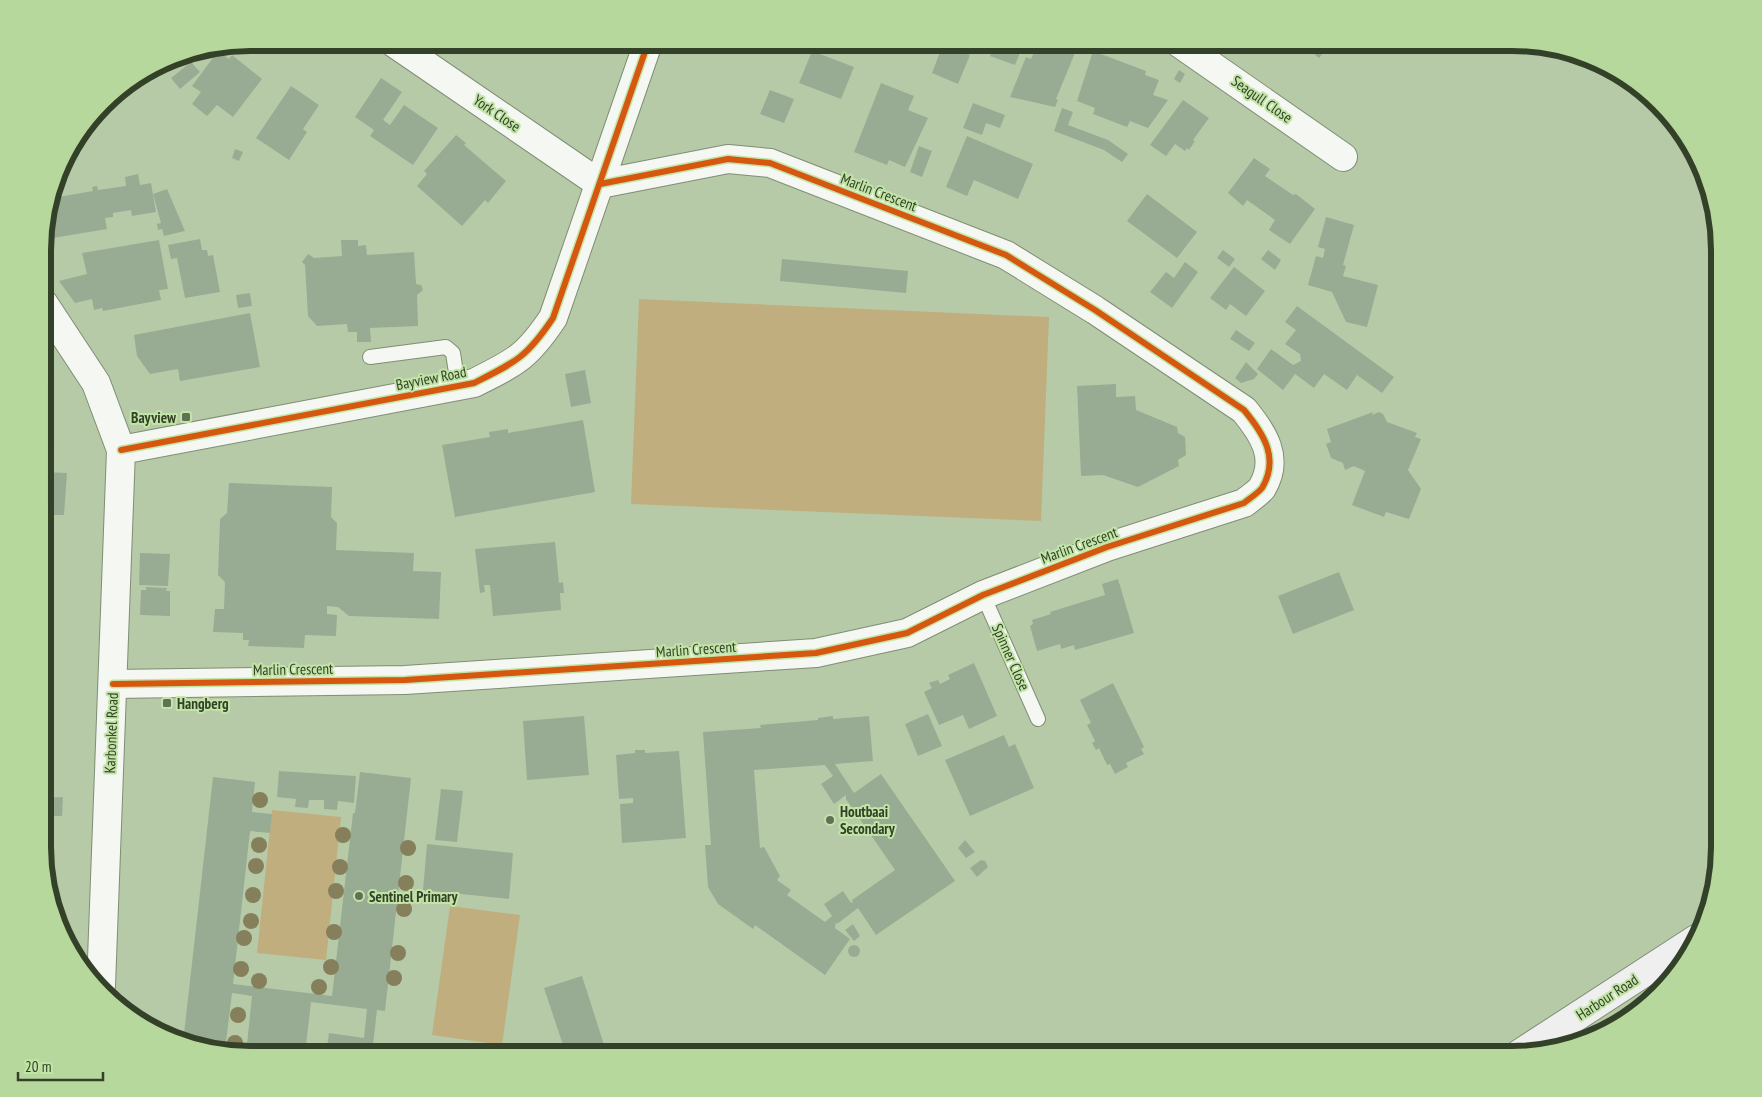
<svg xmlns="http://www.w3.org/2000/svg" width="1762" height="1097" viewBox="0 0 1762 1097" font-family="'PT Sans Narrow',sans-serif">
	<rect width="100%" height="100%" fill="#b7caa8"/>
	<g fill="#c0ae7e">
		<path d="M639 299 1049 317 1041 521 631 504Z"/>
		<path d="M272 810 341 817 326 960 257 953Z"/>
		<path d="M450 906 520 915 502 1045 432 1035Z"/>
	</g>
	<g fill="#98ac94" fill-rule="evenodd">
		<path d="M475 43H507L503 54Z"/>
		<path d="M532 43H548L546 48Z"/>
		<path d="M995 43H1024L1015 65 990 56Z"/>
		<path d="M1038 43H1063L1073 46 1075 43H1087L1084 51 1077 48 1056 99 1058 100 1055 107 1010 97 1026 57 1031 59Z"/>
		<path d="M1303 43H1331L1319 58 1303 45Z"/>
		<path d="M943 44 970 55 958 84 932 73Z"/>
		<path d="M218 51 229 59 232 55 262 79 233 117 217 105 207 116 192 104 201 92 192 86Z"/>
		<path d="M812 51 854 67 841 99 799 83Z"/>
		<path d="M1093 51 1146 71 1145 75 1159 80 1153 95 1168 100 1148 128 1130 121 1127 127 1093 114 1095 108 1077 101Z"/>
		<path d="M191 62 200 72 180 89 171 78Z"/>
		<path d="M1179 70 1185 74 1180 83 1174 79Z"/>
		<path d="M381 78 402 92 383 120 390 125 404 105 438 128 413 165 370 136 374 130 355 117Z"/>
		<path d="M881 83 914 96 908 110 928 118 905 167 889 160 887 165 854 152Z"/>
		<path d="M291 86 319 105 303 129 307 132 289 160 256 138Z"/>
		<path d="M770 90 794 99 784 123 760 114Z"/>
		<path d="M1183 100 1209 118 1193 140 1195 141 1189 150 1187 148 1185 151 1175 144 1166 156 1150 145Z"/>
		<path d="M973 103 1005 115 1000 128 986 123 982 135 963 128Z"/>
		<path d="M1062 108 1073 112 1068 125 1108 140 1128 154 1122 162 1104 150 1054 131Z"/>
		<path d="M456 135 466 143 464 145 506 181 488 203 485 200 462 226 417 186 427 174 424 171Z"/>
		<path d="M967 136 1033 164 1018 199 974 180 967 196 946 187Z"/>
		<path d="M919 146 932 151 922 177 910 172Z"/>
		<path d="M235 149 243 152 239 161 232 158Z"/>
		<path d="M1254 158 1270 169 1265 176 1293 195 1296 194 1315 209 1290 244 1269 230 1275 220 1247 200 1243 206 1228 193Z"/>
		<path d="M138 174 140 185 151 183 156 212 132 216 131 210 113 213V217L105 218 107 229 47 239 44 223 52 198 93 191 92 187 97 186 98 190 126 186 125 177Z"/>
		<path d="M167 189 185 231 164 236 162 229 158 230 157 224 161 223 153 194Z"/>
		<path d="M1147 194 1197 232 1177 258 1127 221Z"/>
		<path d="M1326 217 1354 225 1343 265 1346 266 1343 276 1378 285 1367 327 1346 322 1332 292 1308 285 1316 256 1323 258 1325 249 1318 247Z"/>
		<path d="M200 239 202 250H207L208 256 213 255 220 292 185 298 177 258 171 259 168 245Z"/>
		<path d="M159 240 168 289 159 290 161 300 103 311 102 308 94 310 92 299 75 303 59 281 87 274 82 253Z"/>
		<path d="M341 240H358V246L366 245 367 255 414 252 416 284 421 285 423 290 417 295 418 326 370 328 371 342H357V332H348L347 324 317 326 308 316 305 265 302 262 308 254 314 258 342 256Z"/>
		<path d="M1223 250 1235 259 1229 267 1217 258Z"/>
		<path d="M1268 250 1281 260 1275 270 1261 259Z"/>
		<path d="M782 259 908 271 906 293 780 281Z"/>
		<path d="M1185 262 1198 272 1172 308 1150 292 1166 272 1174 278Z"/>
		<path d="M1234 267 1265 291 1246 316 1230 304 1226 310 1210 298Z"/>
		<path d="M250 293 252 306 238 308 236 295Z"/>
		<path d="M1297 306 1394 377 1382 393 1357 375 1347 390 1324 374 1314 388 1295 374 1283 390 1257 369 1271 349 1293 365 1301 361 1300 354 1285 344 1296 330 1285 322Z"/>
		<path d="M250 313 260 367 180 381 178 369 150 374 137 356 134 335Z"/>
		<path d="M1236 330 1255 343 1249 351 1230 339Z"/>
		<path d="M1246 362 1258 374 1254 379 1241 383 1235 378Z"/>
		<path d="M585 370 591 403 571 407 565 374Z"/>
		<path d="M1116 384V397L1135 396 1136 410 1177 427 1178 433 1185 437 1186 455 1178 460 1179 466 1138 487 1103 475 1081 476 1077 386Z"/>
		<path d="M1373 412 1372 415 1379 412 1383 414 1387 422 1417 433 1415 437 1421 439 1408 470 1421 489 1409 519 1386 512 1384 517 1352 505 1365 471 1354 466 1345 470 1343 463 1331 458 1326 444 1331 442 1327 429Z"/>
		<path d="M583 420 595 492 455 517 442 445 490 437 489 432 508 429V433Z"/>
		<path d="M44 472 67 473 64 515H54L53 548H44Z"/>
		<path d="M229 483 332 487 331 517 337 523 336 550 414 553 413 571 441 572 439 619 349 616 338 607 327 606V614L337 615 336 636 305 635 304 648 248 646 249 640H243V633L213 632 215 609H224L225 582 218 575 220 519 227 513Z"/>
		<path d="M555 542 559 583 563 582 564 593H560L561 610 493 616 490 585H484L485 592 480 593 475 549Z"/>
		<path d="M140 553 170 554 168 586 139 585Z"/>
		<path d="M1339 572 1354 610 1293 634 1278 596Z"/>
		<path d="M1118 579 1134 633 1075 650 1074 645 1061 649 1060 644 1037 651 1030 626 1033 624 1032 620 1051 614 1050 612 1105 595 1102 584Z"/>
		<path d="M146 587 167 588 166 591H170V616L140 615 141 590H146Z"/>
		<path d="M44 606H51L49 674 44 673Z"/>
		<path d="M974 663 997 716 969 729 963 715 939 725 924 692 932 688 929 683 938 680 940 684 950 679 948 675Z"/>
		<path d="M1113 683 1144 747 1141 749 1144 754 1126 763 1128 767 1115 774 1110 764 1107 765 1099 748 1096 750 1092 743 1095 741 1087 725 1091 723 1080 700Z"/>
		<path d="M44 704H47L46 741H44Z"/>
		<path d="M928 714 942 746 918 756 905 724Z"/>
		<path d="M584 716 589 775 527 780 523 721Z"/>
		<path d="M833 716V719L869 716 873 761 835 764 854 793 881 774 955 881 876 935 858 908 837 924 836 922 835 928 850 939 825 975 755 925 753 929 718 904 708 887 705 845H711L703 732 761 728 760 725 818 720V718ZM825 765 833 776 821 784 834 804 846 795V799L895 870 852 900 853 902 851 903 843 891 824 904 832 916 825 922 787 895 791 890 777 880 780 876 764 847 760 848 754 770Z"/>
		<path d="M1004 735 1009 747 1015 744 1034 788 970 816 945 760Z"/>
		<path d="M635 750H645V753L679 751 686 838 622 843 620 804 633 803V798L619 799 616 755 635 753Z"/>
		<path d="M279 771 356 776 354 803 338 801 337 810 324 809V800H309L308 808 295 807 296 799 277 797Z"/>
		<path d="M360 772 411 778 385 1011 377 1010 372 1054H326L329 1033 364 1038 367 1009 311 1002 305 1054H246L252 996 232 993 225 1050 183 1043 213 777 255 782 252 812 272 814 270 833 250 831 233 984 332 996 353 813H355Z"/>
		<path d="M441 789 463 791 457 842 435 840Z"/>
		<path d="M63 797 62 816H44V798Z"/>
		<path d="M965 840 975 852 966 858 958 848Z"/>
		<path d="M427 844 513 853 509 899 423 890Z"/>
		<path d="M44 852H54L53 897 44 874Z"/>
		<path d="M981 860 985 861 988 867 977 877 970 868Z"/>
		<path d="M853 924 860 936 854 941 845 930Z"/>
		<circle cx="854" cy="951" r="6"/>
		<path d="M582 976 607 1054H566L544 988Z"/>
	</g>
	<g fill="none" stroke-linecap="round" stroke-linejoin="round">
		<defs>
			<g id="lane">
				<path d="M370 357 446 347 453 353 458 386"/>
				<path d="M983 595 1038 719"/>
			</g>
			<g id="street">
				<path d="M394 43 600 184"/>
				<path d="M1179 43 1343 157"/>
				<path d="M44 304 96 383 121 450 101 986"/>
				<path d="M121 450 474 383C516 362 527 357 553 318L648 43"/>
				<path d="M113 684 405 680 816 653 907 633 983 595 1107 547 1244 503C1249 499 1258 493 1262 488 1280 458 1263 433 1244 410L1095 310 1006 255 770 163 728 159 600 184"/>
			</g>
			<path id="secondary" d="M1519 1054 1696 939"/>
		</defs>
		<use href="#lane" stroke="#7f8e74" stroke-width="16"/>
		<use href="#street" stroke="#7f8e74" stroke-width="30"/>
		<use href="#secondary" stroke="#7f8e74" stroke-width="30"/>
		<use href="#lane" stroke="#f4f7f2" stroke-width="14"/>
		<use href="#street" stroke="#f4f7f2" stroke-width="28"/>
		<use href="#secondary" stroke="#eeefee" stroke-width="28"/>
		<defs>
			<g id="cycleway">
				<path d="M121 450 474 383C516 362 527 357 553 318L648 43"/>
				<path d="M113 684 405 680 816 653 907 633 983 595 1107 547 1244 503C1249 499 1258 493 1262 488 1280 458 1263 433 1244 410L1095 310 1006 255 770 163 728 159 600 184"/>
			</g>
		</defs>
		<use href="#cycleway" stroke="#c2e5a7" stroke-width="9"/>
		<use href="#cycleway" stroke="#d6570f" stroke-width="6"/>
	</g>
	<g fill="#867f5b">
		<circle cx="260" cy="800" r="8"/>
		<circle cx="343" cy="835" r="8"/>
		<circle cx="259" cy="845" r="8"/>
		<circle cx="408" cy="848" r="8"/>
		<circle cx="256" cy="866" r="8"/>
		<circle cx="340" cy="867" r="8"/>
		<circle cx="406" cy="883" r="8"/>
		<circle cx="336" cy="891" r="8"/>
		<circle cx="253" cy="895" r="8"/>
		<circle cx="404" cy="909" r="8"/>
		<circle cx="251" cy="921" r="8"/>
		<circle cx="334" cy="932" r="8"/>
		<circle cx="244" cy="938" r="8"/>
		<circle cx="398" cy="953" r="8"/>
		<circle cx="331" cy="967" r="8"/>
		<circle cx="241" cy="969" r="8"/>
		<circle cx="394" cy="978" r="8"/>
		<circle cx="259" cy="981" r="8"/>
		<circle cx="319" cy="987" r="8"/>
		<circle cx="238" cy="1015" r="8"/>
		<circle cx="235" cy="1043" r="8"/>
	</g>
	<g fill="#617155" stroke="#c2e5a7" stroke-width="2">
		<rect x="181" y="412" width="10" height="10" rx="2.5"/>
		<rect x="162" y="698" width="10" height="10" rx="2.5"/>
		<circle cx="830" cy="820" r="5"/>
		<circle cx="359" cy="896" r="5"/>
	</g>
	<g text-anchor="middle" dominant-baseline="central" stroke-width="4" stroke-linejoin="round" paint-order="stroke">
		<g font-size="15" fill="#334128" stroke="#c2e5a7">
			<text transform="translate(1262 99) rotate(35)">Seagull Close</text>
			<text transform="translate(497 113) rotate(34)">York Close</text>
			<text transform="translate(879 192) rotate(21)">Marlin Crescent</text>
			<text transform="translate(431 378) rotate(-11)">Bayview Road</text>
			<text transform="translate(1079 545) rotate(-20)">Marlin Crescent</text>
			<text transform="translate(696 649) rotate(-4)">Marlin Crescent</text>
			<text transform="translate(1011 657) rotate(66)">Spinner Close</text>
			<text transform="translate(293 669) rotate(-1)">Marlin Crescent</text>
			<text transform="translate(111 733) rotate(-88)">Karbonkel Road</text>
			<text transform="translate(1607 997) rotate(-33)">Harbour Road</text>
		</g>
		<g font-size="15" font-weight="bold" fill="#334128" stroke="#c2e5a7" text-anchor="start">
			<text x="176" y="417" text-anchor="end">Bayview</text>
			<text x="177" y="703">Hangberg</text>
			<text x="840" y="811">Houtbaai<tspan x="840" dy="17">Secondary</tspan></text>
			<text x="369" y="896">Sentinel Primary</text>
		</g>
	</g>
	<path d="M0 0H1762V1097H0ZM250 51H1512A199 199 0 0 1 1711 250V847A199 199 0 0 1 1512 1046H250A199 199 0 0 1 51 847V250A199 199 0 0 1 250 51Z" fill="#b7d89d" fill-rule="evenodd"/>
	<path fill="none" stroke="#334128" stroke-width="6" d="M250 51H1512A199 199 0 0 1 1711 250V847A199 199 0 0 1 1512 1046H250A199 199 0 0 1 51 847V250A199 199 0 0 1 250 51Z"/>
	<path d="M18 1072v8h85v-8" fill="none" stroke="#334128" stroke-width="2.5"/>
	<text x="25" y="1072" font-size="15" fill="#334128" stroke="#c2e5a7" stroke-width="4" paint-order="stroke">20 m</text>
</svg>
